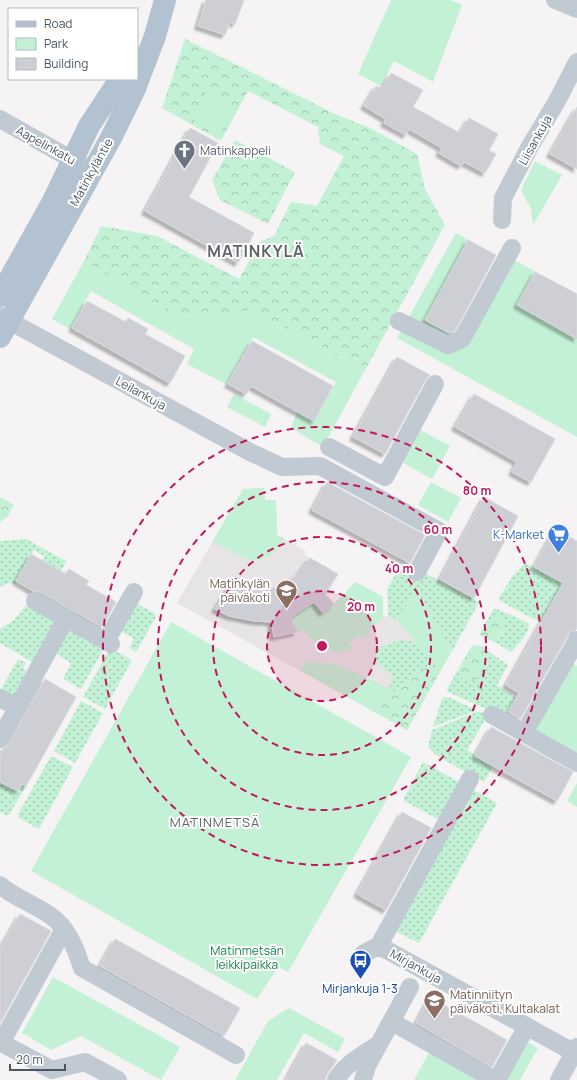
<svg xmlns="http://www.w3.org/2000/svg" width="577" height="1080" viewBox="0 0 577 1080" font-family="Manrope,sans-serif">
	<defs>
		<pattern id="grass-dots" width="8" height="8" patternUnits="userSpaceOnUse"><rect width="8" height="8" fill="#c3f1d5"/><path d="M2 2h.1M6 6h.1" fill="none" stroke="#a0c6b0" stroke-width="1.8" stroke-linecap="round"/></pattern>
		<pattern id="forest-crowns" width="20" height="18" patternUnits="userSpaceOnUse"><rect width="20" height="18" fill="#c3f1d5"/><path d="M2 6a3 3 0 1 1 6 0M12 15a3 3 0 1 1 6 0" fill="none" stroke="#a0c6b0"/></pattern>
		<filter id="shadow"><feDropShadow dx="-3.5" dy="3.5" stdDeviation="1" flood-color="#0004"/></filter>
	</defs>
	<rect width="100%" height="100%" fill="#f5f3f3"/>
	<path fill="#e6e4e5" d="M264 488 265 500H276L277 535 306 551 304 555 338 574 326 594 334 604 356 582 383 597V616L396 619 417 591 452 651 407 730 177 603 243 489Z"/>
	<g fill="url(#grass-dots)">
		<path d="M26 539 66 561 61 571 42 560 44 556 34 550 15 584 9 583 0 587V541Z"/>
		<path d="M525 563 564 583 541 622 528 616 499 600V598L512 577Z"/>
		<path d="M399 568 418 579 423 572 479 602 452 651 417 591 396 619 388 617 387 589Z"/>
		<path d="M136 603 154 613 156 617 136 652 129 648 134 639 119 630Z"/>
		<path d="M31 605 61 621 37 665 0 643V629L14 620 25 606Z"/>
		<path d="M494 608 518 618 529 624C529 634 518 645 511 652L495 642 504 632 482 634 487 639 480 635V633Z"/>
		<path d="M76 629 106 645 81 689 63 679 71 663 53 652 64 630Z"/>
		<path d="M400 640 417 642 441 670 426 668 394 691 388 689 394 676 375 662 377 648Z"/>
		<path d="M473 645 478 646C470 652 462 666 460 676L481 674 491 653 508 665 497 685 516 698 506 716H503L448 692 447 689 450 684 471 647Z"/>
		<path d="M110 648 132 660 105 709 83 697Z"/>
		<path d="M18 659 26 663 23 668 26 671 24 681 15 699 0 691Z"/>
		<path d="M444 697 450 698 477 710 433 727 442 699Z"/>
		<path d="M81 701 103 713 75 763 54 751Z"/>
		<path d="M476 712H480L488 715 467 750 493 766 484 782 437 756 428 747 432 730Z"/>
		<path d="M51 756 73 767 39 829 19 818 18 814Z"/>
		<path d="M423 762 497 803 419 943 391 929 448 825 403 800Z"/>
		<path d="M0 782 17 791 22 784 26 786 9 815H6L0 812Z"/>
	</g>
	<g fill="url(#forest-crowns)">
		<path d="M185 39 337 115 370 128 417 154 425 189 445 225 365 370 251 310 213 317 174 315 84 261 101 226 157 236 239 279 260 242 274 236 291 202 317 206 344 156 320 144 318 127 248 91 221 141 162 108Z"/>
		<path d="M235 140 295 172 268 224 220 200 212 180Z"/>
		<path d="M0 497 14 505 7 517 0 522Z"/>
		<path d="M497 617H500L504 619C506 630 502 635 495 642L487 639 482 634Z"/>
		<path d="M478 646 484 647 491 653C486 664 482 679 470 683L464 681 460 676C462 666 470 652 478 646Z"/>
		<path d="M426 668 441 670 407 730 378 714 388 689 394 691Z"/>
	</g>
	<g fill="#c3f1d5">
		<path d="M391 0H451L462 5 433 82 394 61 381 86 358 74Z"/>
		<path d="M206 92 235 107 220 135 192 119Z"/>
		<path d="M535 161 562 175 533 225 531 209 521 190Z"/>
		<path d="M456 233 468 240 425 320 455 336 501 253 577 294V437L397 338Z"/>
		<path d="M84 261 174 315 213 317 251 310 365 370 323 447 291 428 297 412 314 421 336 382 253 337 226 384 187 364 194 349 91 291 70 329 52 319Z"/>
		<path d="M234 394 271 414 265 427 227 407Z"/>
		<path d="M417 428 450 446 432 479 400 461Z"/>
		<path d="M431 482 461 498 448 522 418 505Z"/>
		<path d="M264 488 265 500H276L277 535 284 538C262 576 242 557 213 541L243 489Z"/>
		<path d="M356 582 383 597V616L363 639 359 635 349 643 353 648 342 653 320 649 303 629 297 632 291 615 314 602 323 613 334 604Z"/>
		<path d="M417 591 452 651 441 670 396 619Z"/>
		<path d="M171 622 411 757 288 972 278 967 257 999 31 871Z"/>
		<path d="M304 661 335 664 365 677 388 689 378 714 301 671Z"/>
		<path d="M570 662 577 666V760L530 734Z"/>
		<path d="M577 783V807L567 801Z"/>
		<path d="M53 977 180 1047 161 1080 81 1036 51 1050 22 1033Z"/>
		<path d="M289 1008 345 1039 338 1052 304 1033 277 1080H235L268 1021Z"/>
		<path d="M522 1039 538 1048 520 1080H500Z"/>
		<path d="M431 1049 488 1080H414Z"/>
	</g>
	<g fill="#cdcfd5" stroke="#d7d9de" filter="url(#shadow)">
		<path d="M206 0H244L235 24 230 22 225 35 198 26Z"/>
		<path d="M391 73 423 90 413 107 460 133 469 118 498 134 489 150 496 154 485 173 464 162 461 166 439 153 442 148 409 129 406 135 384 123 386 119 364 106 376 86 382 89Z"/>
		<path d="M577 107V169L550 154Z"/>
		<path d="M190 128 218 143 189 197 254 233 238 263 145 211Z"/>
		<path d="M468 240 496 255 455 331 449 333 425 320Z"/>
		<path d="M535 272 577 294V339L517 305Z"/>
		<path d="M87 301 126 322 128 318 148 329 145 334 185 356 170 383 72 328Z"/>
		<path d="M252 341 333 386 314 421 251 386 246 394 228 384Z"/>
		<path d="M397 357 430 375 426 379 385 454 353 437Z"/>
		<path d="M474 394 555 439 531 482 512 472 517 462 455 427Z"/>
		<path d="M327 482 425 535 410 563 312 510Z"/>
		<path d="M484 497 518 516 474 598 440 579Z"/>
		<path d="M555 529 577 541V627L576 630 571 631 568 635 520 719 508 712 519 693 506 685 563 583 534 567Z"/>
		<path d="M31 554 66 574 69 569 89 581 86 585 116 602 102 627 40 592 33 591 16 581Z"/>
		<path d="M310 558 338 574 325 594 334 604 323 613 314 602 291 617 297 632 274 637 271 622 255 621 229 616 215 609 230 585 241 589 261 591 281 586 298 574Z"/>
		<path d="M45 679 76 697 26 786 22 784 18 791 0 782V755L4 748 9 744Z"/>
		<path d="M491 727 573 772 557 801 475 756Z"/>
		<path d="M402 812 431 828 386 910 357 894Z"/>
		<path d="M20 914 51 931 0 1023V949Z"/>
		<path d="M115 939 240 1008 224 1036 100 966Z"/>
		<path d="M430 997 507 1040 492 1067 416 1023Z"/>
		<path d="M306 1043 337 1060 327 1074 325 1080H286Z"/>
	</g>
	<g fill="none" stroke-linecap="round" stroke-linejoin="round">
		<g stroke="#c1cad2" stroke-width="18">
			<path d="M555 0 577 9"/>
			<path d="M0 119 85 167"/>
			<path d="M502 220 503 198 529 148 557 101 577 62"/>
			<path d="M0 316 250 452 282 467 320 466 439 531 417 572"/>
			<path d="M399 321 448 345 462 339 512 248"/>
			<path d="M329 447 385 477 435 384"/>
			<path d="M35 601 111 644"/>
			<path d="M106 641 134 592"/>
			<path d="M0 698 17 707"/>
			<path d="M492 715 577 763"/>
			<path d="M524 733 577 640"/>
			<path d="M0 739 66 618"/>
			<path d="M0 885C15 898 34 904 51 916 68 928 76 949 82 968L236 1055"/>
			<path d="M378 947 470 779"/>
			<path d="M363 954 374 948H383L577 1054"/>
			<path d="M392 1022 495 1080"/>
			<path d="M0 1042 52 1070 85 1062 118 1080"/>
			<path d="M1 1043 64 929"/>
			<path d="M336 1080C345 1064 361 1056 376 1046"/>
			<path d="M363 1080 367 1066 410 987"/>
			<path d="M497 1080 527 1026"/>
			<path d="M559 1080 577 1047"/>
		</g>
		<g stroke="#b3c2d1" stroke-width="22">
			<path d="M0 296 53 201 89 126 120 79"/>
			<path d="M0 337 111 138 134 91 155 36 165 0"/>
		</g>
	</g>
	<circle cx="322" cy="646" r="55" fill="#c2185b" fill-opacity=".12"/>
	<g fill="none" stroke="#c2185b" stroke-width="2" stroke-dasharray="7 5">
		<circle cx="322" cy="646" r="55"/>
		<circle cx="322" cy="646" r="109"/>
		<circle cx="322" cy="646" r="164"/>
		<circle cx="322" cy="646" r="219"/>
	</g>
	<defs>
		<symbol id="church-pin" viewBox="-11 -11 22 30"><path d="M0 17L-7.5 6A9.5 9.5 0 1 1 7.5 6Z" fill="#6b7280" stroke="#fff"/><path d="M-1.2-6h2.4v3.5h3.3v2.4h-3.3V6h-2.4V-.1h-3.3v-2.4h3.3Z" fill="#fff"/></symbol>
		<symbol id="supermarket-pin" viewBox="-11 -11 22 30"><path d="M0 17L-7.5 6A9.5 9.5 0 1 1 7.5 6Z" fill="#3f7fe0" stroke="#fff"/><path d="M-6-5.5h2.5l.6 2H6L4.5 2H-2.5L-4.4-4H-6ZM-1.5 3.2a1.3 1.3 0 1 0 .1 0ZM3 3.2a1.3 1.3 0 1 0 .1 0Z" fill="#fff"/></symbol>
		<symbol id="school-pin" viewBox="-11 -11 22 30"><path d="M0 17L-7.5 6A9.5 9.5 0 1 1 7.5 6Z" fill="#8d6e63" stroke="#fff"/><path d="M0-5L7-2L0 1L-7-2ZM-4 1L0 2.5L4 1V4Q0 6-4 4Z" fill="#fff"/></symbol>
		<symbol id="bus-pin" viewBox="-11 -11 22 30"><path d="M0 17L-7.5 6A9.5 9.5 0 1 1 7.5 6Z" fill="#1a4fb4" stroke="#fff"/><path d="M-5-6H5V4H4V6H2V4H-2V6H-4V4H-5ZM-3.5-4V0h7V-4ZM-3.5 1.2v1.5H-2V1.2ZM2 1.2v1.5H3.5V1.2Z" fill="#fff"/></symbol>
	</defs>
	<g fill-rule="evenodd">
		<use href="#church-pin" x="172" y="138" width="25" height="34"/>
		<use href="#supermarket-pin" x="546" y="522" width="25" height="34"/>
		<use href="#school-pin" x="274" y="578" width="25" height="34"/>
		<use href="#bus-pin" x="348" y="948" width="25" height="34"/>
		<use href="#school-pin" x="422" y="988" width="25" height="34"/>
	</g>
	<g text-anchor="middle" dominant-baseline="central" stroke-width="4" stroke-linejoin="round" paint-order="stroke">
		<g font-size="12" fill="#4a5661" stroke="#fff">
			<text transform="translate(535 140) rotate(-61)">Liisankuja</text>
			<text transform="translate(46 145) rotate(29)">Aapelinkatu</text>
			<text transform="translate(91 172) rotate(-61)">Matinkyläntie</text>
			<text transform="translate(141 393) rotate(29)">Leilankuja</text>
			<text transform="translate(416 966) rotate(29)">Mirjankuja</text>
		</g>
		<g font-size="12" fill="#5b616d" stroke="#fff" text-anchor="start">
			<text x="200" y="150">Matinkappeli</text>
		</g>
		<g font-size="12" fill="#366cbe" stroke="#fff" text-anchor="end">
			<text x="544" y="534">K-Market</text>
		</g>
		<g font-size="12" fill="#785e54" stroke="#fff" text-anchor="end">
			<text x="270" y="583">Matinkylän<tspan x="270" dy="14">päiväkoti</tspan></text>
			<text x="450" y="994" text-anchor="start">Matinniityn<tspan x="450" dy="14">päiväkoti, Kultakalat</tspan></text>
		</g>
		<g font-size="12" fill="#17864f" stroke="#fff">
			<text x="247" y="950">Matinmetsän<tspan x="247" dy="14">leikkipaikka</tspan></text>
		</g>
		<g font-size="12" fill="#164399" stroke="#fff">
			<text x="360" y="988">Mirjankuja 1-3</text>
		</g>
		<g font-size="13" letter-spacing="1" fill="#5f6368" stroke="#fff">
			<text x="215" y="822">MATINMETSÄ</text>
		</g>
		<g font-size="16" font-weight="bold" letter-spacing="1" fill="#5f6368" stroke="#fff">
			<text x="256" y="251">MATINKYLÄ</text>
		</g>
	</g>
	<circle cx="322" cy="646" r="6" fill="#c2185b" stroke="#fff" stroke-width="2"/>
	<g font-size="12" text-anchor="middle" font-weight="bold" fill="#c2185b" stroke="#fff" stroke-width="4" stroke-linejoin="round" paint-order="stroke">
		<text x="477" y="495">80 m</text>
		<text x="438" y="534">60 m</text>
		<text x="399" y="573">40 m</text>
		<text x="361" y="611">20 m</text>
	</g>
	<rect x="8" y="8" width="130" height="72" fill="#ffffff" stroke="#b7bbc0"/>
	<rect x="16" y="21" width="20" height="6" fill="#b3c2d1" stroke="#b7bbc0"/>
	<text x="44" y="28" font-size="12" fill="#4a5661">Road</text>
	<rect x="16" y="38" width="20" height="12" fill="#c3f1d5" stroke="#b7bbc0"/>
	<text x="44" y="48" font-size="12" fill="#4a5661">Park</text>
	<rect x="16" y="58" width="20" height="12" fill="#cdcfd5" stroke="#b7bbc0"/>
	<text x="44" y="68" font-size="12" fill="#4a5661">Building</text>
	<path d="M10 1064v6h55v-6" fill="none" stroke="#4a5661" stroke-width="2"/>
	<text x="16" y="1064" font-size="12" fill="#4a5661" stroke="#ffffff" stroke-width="3" paint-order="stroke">20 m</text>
</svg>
